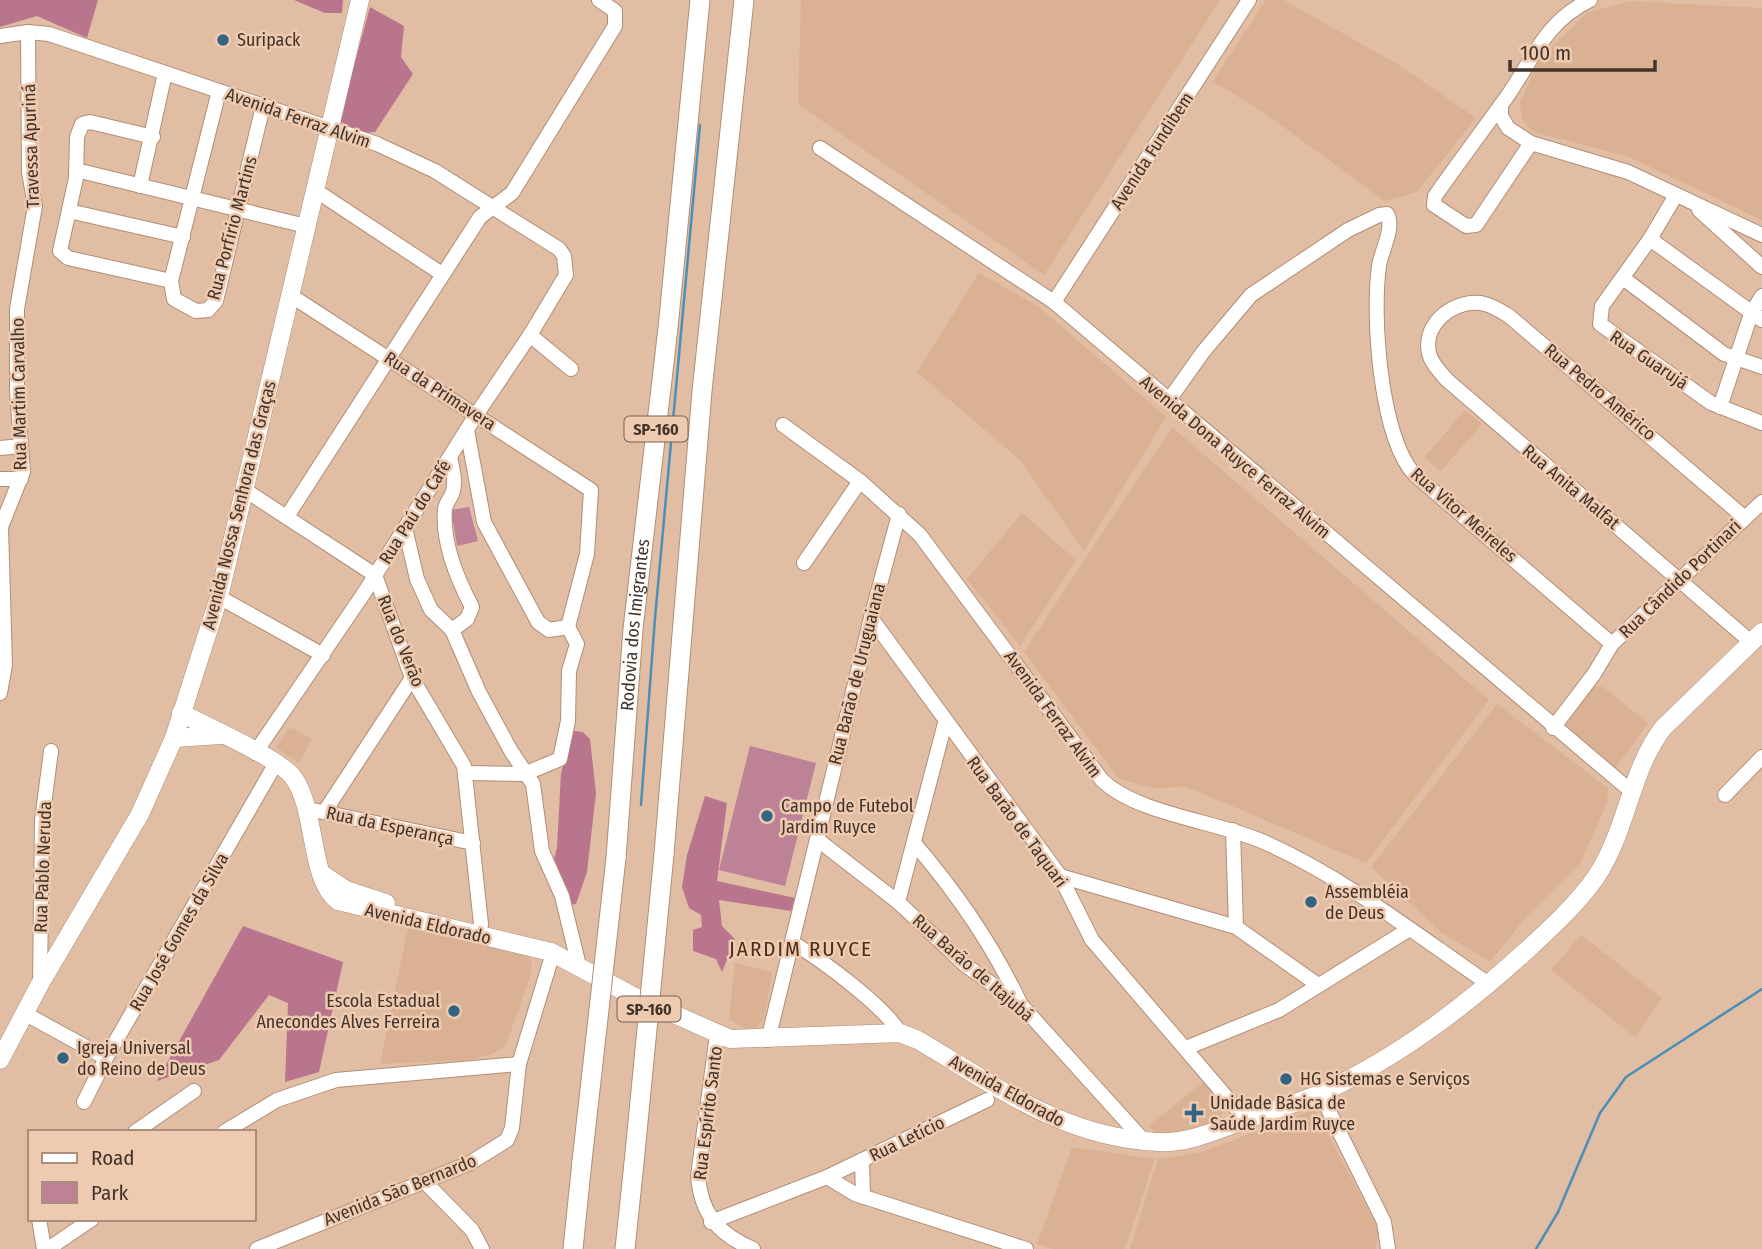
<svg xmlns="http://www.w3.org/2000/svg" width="1762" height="1249" viewBox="0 0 1762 1249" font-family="'Fira Sans Condensed',sans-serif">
	<rect width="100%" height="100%" fill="#e1bda4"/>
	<g fill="#dbb194">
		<path d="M801 0H1220L1044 275 798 104Z"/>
		<path d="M1266 0H1284L1399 65 1476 118 1417 192 1385 201 1267 115 1213 81Z"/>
		<path d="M1630 1 1762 8V220L1629 157 1534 132 1522 120 1520 102 1539 59 1587 13Z"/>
		<path d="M979 273 1038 306 1166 417 1084 551 1019 459 917 372Z"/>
		<path d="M1465 410 1482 424 1441 471 1424 458Z"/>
		<path d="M1172 427 1489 700 1366 863 1187 787 1153 788 1119 779 1024 652Z"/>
		<path d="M1022 513 1076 560 1020 646 967 579Z"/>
		<path d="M1595 686 1603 687 1648 723 1615 769 1562 721Z"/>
		<path d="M1497 704 1608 788 1607 803 1580 863 1527 916 1490 962 1442 933 1371 867Z"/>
		<path d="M290 727 312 739 299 763 276 747Z"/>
		<path d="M409 923 527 955 532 962 530 977 506 1045 492 1054 469 1060 380 1064Z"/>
		<path d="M1581 935 1662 998 1635 1037 1551 970Z"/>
		<path d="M735 963 772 972 764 1019 756 1028 744 1029 729 1019Z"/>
		<path d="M1203 1082 1224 1109 1221 1117 1210 1125 1162 1140 1149 1126Z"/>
		<path d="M1315 1109 1379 1231 1375 1249H1130L1158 1159 1202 1152Z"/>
		<path d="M1072 1147 1155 1159 1125 1249H1053L1037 1244Z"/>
	</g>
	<g fill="#be8297">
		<path d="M469 507 478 541 457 546 451 510Z"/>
		<path d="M750 746 816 763 785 886 719 870Z"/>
	</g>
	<g fill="#ba758e">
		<path d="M0 0H98L87 38 37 16 0 27Z"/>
		<path d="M294 0H343L342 13H325Z"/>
		<path d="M370 7 404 26 401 57 413 74 375 132 362 133 339 121Z"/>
		<path d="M574 731 583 732 590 739 596 793 587 872 576 904 569 905 552 866 557 848 561 773Z"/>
		<path d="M705 796 727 803 717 881 795 898 791 911 719 900 722 926 735 939 722 972 716 959 693 951V930L702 927 701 915 689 908 682 887 687 855Z"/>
		<path d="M243 926 343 962 319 1072 285 1082 288 1003 269 995 219 1060 157 1081Z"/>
	</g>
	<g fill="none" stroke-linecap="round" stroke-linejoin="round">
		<g stroke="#4b8fb7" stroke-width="2.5">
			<path d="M641 805 655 618 700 125"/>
			<path d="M1536 1249 1558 1212 1600 1113 1626 1077 1762 989"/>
		</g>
		<defs>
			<g id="minor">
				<path d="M0 36 28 32 49 34 377 144 435 171 559 249 564 256 566 275 530 335 476 415 364 593 255 753"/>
				<path d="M219 91 171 281 174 299 196 311 208 310 216 301 263 106"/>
				<path d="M1501 105V116L1508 128 1531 143 1628 172 1762 235"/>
				<path d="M153 137 90 122 82 124 77 137 76 178 60 251 68 258 171 281"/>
				<path d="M1531 143 1476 225 1466 226 1434 205 1435 196C1457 165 1479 135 1501 105 1532 64 1541 24 1590 0"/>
				<path d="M820 148 1054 302 1632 792"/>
				<path d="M76 170 306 226"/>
				<path d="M140 186 165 73"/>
				<path d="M315 190 442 274"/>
				<path d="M1676 195 1650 239 1602 306 1600 324 1711 403 1762 423"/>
				<path d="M1699 210 1762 267"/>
				<path d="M69 211 183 237"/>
				<path d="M1650 239 1762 320"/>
				<path d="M1623 278 1724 354 1762 367"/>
				<path d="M290 295 591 490 587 554 568 627 577 644 569 671 568 721 560 759 524 774 466 773"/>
				<path d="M1054 302 1249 0"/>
				<path d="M530 335 571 369"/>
				<path d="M1169 400 1203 352 1251 295 1348 230 1379 215 1387 214C1395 228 1381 251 1379 266 1372 316 1380 438 1415 475L1612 644"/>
				<path d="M1720 407 1751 314 1762 296"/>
				<path d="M783 425 860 481 920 535 1101 779C1135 814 1217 821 1264 842 1345 878 1417 935 1490 985"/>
				<path d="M467 430 484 522 538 622 549 630 568 627"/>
				<path d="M0 448 21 446"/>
				<path d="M450 457C452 469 457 482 452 494 450 499 446 503 445 509 442 543 457 578 472 607L467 619 452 630"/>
				<path d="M0 479H21"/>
				<path d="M245 490 375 575 412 678 464 766 481 924 479 935"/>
				<path d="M288 515 480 217 512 193 615 26V11L599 0"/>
				<path d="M1745 518 1509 316C1501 311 1493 306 1485 304 1456 297 1422 323 1429 353 1431 363 1440 372 1447 380L1751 642"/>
				<path d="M405 528 417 579 431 610 452 630 479 692 511 751 533 784 542 851 562 896 579 966"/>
				<path d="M804 563 860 481"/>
				<path d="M219 597 323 655"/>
				<path d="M871 618 1060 876 1092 940 1246 1120"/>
				<path d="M0 693 5 665 1 527 23 472 17 391V309L35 206 29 172 28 32"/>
				<path d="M1553 728 1594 674 1612 644 1762 502"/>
				<path d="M1725 795 1762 757"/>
				<path d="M308 809 473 843"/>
				<path d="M325 811 412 678"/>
				<path d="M1233 830 1236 927"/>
				<path d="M818 840 898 902 964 964 1022 1006 1144 1141"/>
				<path d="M914 843C957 893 993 945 1021 1005"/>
				<path d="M1060 876 1236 927 1318 985"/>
				<path d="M898 902 945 723"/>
				<path d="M793 943C822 960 884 1006 900 1033"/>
				<path d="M40 983 42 820 51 751"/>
				<path d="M24 1013 106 1058"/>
				<path d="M717 1035 698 1176C701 1214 718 1234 753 1249"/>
				<path d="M768 1040 871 618 899 514"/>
				<path d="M1186 1048 1279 1010 1408 930"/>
				<path d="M1320 1093 1384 1222 1388 1249"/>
				<path d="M84 1102 106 1058 276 763"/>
				<path d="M135 1132 194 1091"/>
				<path d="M224 1132 277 1100 336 1080 519 1064"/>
				<path d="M862 1160 863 1197"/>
				<path d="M827 1177 855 1194 1026 1249"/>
				<path d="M425 1182 472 1230 482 1249"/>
				<path d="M39 1219 44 1249"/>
				<path d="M711 1222 827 1177 987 1100"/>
				<path d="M48 1249 92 1219"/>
				<path d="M257 1249 470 1163 507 1140 512 1128 519 1064 553 953"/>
			</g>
			<g id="major">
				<path d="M181 713C205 726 279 758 293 777 317 809 309 880 338 901L551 952 631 995 730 1039 900 1033 918 1040C996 1086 1064 1138 1158 1142 1188 1144 1217 1130 1245 1120 1269 1111 1295 1104 1319 1094 1396 1059 1466 1006 1527 950 1552 927 1577 904 1596 877 1627 831 1630 771 1663 728L1762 632"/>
				<path d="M174 738 221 735"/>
				<path d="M322 874 346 890 386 903"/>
				<path d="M0 1060 40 984 140 814 174 738 219 597 360 0"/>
			</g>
			<g id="highway">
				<path d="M664 854 702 391 744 0"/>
				<path id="s1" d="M616 858 633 629 668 328 700 0"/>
				<path d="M573 1249 582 1161"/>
				<path d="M625 1249 634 1163"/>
			</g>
		</defs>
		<use href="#minor" stroke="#b08e76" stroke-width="16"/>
		<use href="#major" stroke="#b08e76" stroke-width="19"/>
		<use href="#highway" stroke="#b08e76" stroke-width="21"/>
		<use href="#minor" stroke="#fff" stroke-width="14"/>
		<use href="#major" stroke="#fff" stroke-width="18"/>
		<use href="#highway" stroke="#fff" stroke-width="19"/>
		<defs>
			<g id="highway-bridge">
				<path d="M582 1161 616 858"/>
				<path d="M634 1163 664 854"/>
			</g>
		</defs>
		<use href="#highway-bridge" stroke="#b08e76" stroke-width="21" stroke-linecap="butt"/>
		<use href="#highway-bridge" stroke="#fff" stroke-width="19"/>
	</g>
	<g fill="#336583" stroke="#eecab1" stroke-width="2.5">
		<circle cx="223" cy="40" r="7"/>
		<circle cx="767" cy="816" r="7"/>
		<circle cx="1311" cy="902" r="7"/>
		<circle cx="454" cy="1011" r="7"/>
		<circle cx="63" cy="1058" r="7"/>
		<circle cx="1286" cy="1079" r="7"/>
		<path d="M1190.5 1102.5h7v7h7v7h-7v7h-7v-7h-7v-7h7z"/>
	</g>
	<g text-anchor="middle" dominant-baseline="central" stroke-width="5" stroke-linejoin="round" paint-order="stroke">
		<g fill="#eecab1" stroke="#766152" stroke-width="2">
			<rect x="624.5" y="416.5" width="63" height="25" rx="5"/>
			<rect x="617.5" y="996.5" width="63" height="25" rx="5"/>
		</g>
		<g font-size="16" font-weight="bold" fill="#43342a">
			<text x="656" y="429">SP-160</text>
			<text x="649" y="1009">SP-160</text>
		</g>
		<g font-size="18" fill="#43342a" stroke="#eecab1" text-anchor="start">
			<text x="237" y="40">Suripack</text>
			<text x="781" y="806">Campo de Futebol<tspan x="781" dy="21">Jardim Ruyce</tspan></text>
			<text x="1325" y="892">Assembléia<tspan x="1325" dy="21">de Deus</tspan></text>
			<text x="440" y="1001" text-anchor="end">Escola Estadual<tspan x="440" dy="21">Anecondes Alves Ferreira</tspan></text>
			<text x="77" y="1048">Igreja Universal<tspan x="77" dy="21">do Reino de Deus</tspan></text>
			<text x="1300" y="1079">HG Sistemas e Serviços</text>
			<text x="1210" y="1103">Unidade Básica de<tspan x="1210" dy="21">Saúde Jardim Ruyce</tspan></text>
		</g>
		<g font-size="18" fill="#43342a" stroke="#eecab1">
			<text transform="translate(298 118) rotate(19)">Avenida Ferraz Alvim</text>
			<text transform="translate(31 146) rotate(-92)">Travessa Apuriná</text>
			<text transform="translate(1152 151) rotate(-57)">Avenida Fundibem</text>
			<text transform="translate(232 228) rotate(-75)">Rua Porfírio Martins</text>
			<text transform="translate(1649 360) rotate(34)">Rua Guarujá</text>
			<text transform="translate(440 391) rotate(33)">Rua da Primavera</text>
			<text transform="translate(1600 392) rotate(40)">Rua Pedro Américo</text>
			<text transform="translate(19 394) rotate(-91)">Rua Martim Carvalho</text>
			<text transform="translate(1235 457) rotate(40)">Avenida Dona Ruyce Ferraz Alvim</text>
			<text transform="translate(1571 487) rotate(40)">Rua Anita Malfat</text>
			<text transform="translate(239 505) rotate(-76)">Avenida Nossa Senhora das Graças</text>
			<text transform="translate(415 512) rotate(-58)">Rua Paú do Café</text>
			<text transform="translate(1464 515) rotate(41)">Rua Vitor Meireles</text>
			<text transform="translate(1680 579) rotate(-44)">Rua Cândido Portinari</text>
			<text stroke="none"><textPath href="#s1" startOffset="234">Rodovia dos Imigrantes</textPath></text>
			<text transform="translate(401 641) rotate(68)">Rua do Verão</text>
			<text transform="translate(857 674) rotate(-76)">Rua Barão de Uruguaiana</text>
			<text transform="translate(1053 714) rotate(54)">Avenida Ferraz Alvim</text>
			<text transform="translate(1017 822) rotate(54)">Rua Barão de Taquari</text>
			<text transform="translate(390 826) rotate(12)">Rua da Esperança</text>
			<text transform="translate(43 867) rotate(-88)">Rua Pablo Neruda</text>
			<text transform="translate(428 924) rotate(13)">Avenida Eldorado</text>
			<text transform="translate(179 932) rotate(-60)">Rua José Gomes da Silva</text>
			<text transform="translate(973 968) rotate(41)">Rua Barão de Itajubá</text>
			<text transform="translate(1007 1091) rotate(29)">Avenida Eldorado</text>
			<text transform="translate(708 1113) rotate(-83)">Rua Espírito Santo</text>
			<text transform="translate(907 1139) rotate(-26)">Rua Letício</text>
			<text transform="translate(400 1190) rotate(-22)">Avenida São Bernardo</text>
		</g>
		<g font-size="21" letter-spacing="2" fill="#4a2e18" stroke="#eecab1">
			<text x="801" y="949">JARDIM RUYCE</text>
		</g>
	</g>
	<rect x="28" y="1130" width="228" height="91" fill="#eecab1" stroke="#aa8e7b" stroke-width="2"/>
	<rect x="42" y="1153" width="35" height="10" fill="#ffffff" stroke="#aa8e7b" stroke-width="2"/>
	<text x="91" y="1165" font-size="21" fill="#43342a">Road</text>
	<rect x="42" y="1182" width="35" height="21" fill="#be8297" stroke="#aa8e7b" stroke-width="2"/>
	<text x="91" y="1200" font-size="21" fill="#43342a">Park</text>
	<path d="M1510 60v10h145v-10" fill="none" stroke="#43342a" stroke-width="3.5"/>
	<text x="1520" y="60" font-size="21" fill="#43342a" stroke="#eecab1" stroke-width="5" paint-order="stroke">100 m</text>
</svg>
